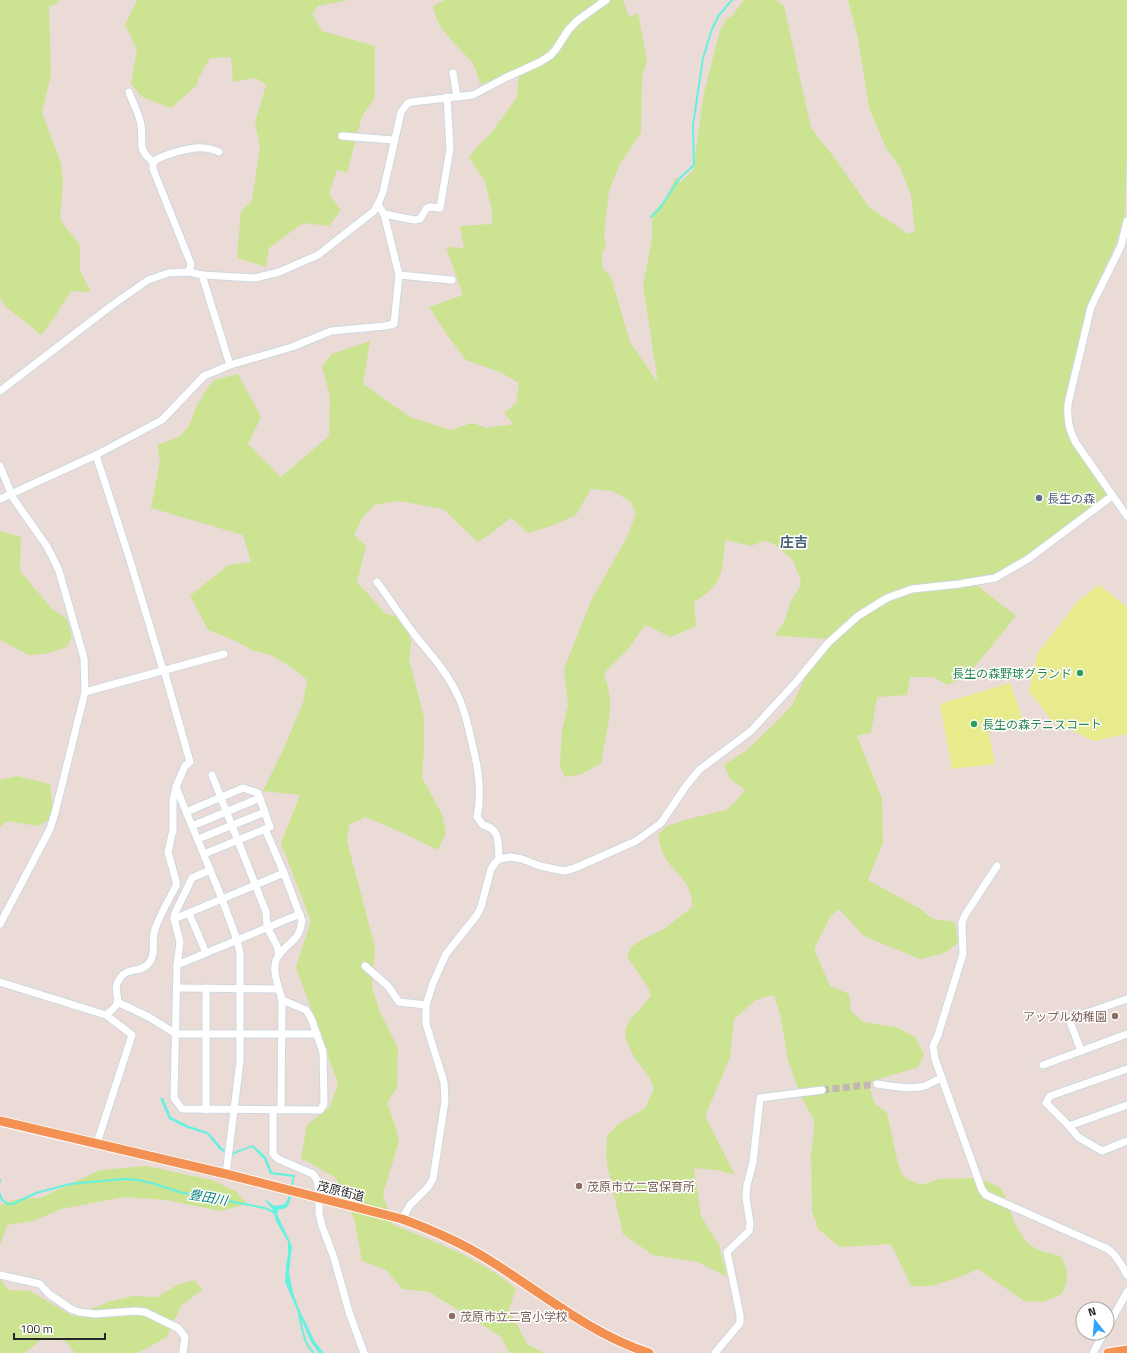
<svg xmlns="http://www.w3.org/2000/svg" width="1127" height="1353" viewBox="0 0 1127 1353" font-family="'Titillium Web','Noto Sans JP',sans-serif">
	<rect width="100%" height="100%" fill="#eadbd7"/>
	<g fill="#cce391">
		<path d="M0 0H59V2L49 7 51 75 42 112 61 164 63 182 60 220 80 245V271L90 290 88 292 71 291 56 315 41 335 4 305 0 297Z"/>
		<path d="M137 0H349L318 6 312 14 322 31 375 46V97L362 116 347 173 337 170 329 194 341 210 329 226 303 223 269 248 266 267 237 258 241 211 252 201 260 146 255 123 266 85 256 78 233 82 231 57 210 58 198 79 197 85 171 108 142 97 131 84 137 50 125 25Z"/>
		<path d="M445 0H623L629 17 638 13 647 60 642 77 641 133 620 164 609 191 604 234 606 245 602 254V267L611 277 630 342 658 383 643 285 652 239V214L666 199 676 177 680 183 693 170 704 93 720 30 724 25 725 20 732 16 744 0H776L784 6 811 128 837 161 869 207 908 234 915 232 911 195 900 167 887 150 869 108 858 38 848 0H1127V140L1125 215 1115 246 1094 290 1081 331 1072 373 1071 439 1108 496 1016 564 993 574 974 577 979 587 1016 616 967 676 947 685 933 677H910L907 695 877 697 871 733 857 736 882 798 883 843 868 880 919 908 933 919 955 922 958 943 945 953 920 959 864 936 839 909 830 917 814 949 830 986 849 994 851 1011 863 1022 896 1027 915 1037 924 1055 918 1067 873 1081 869 1087 875 1104 887 1113 897 1159 901 1173 907 1179 921 1185 940 1179 971 1178 986 1181 1002 1189C1009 1206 1016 1233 1029 1244 1037 1251 1052 1254 1061 1256 1069 1273 1069 1278 1062 1294L1043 1302 1024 1301 978 1269 965 1275 932 1286H911L891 1244 840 1247 818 1229 812 1211 811 1153 814 1132V1120L801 1097 788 1060 780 1014 774 995 756 1000 734 1019 730 1058 705 1116 735 1175 717 1170 694 1168 701 1216 719 1245 727 1277 698 1262 653 1255 623 1234 608 1169 606 1155 607 1136 617 1125 645 1108 654 1089 650 1078 634 1057 626 1040 625 1030 631 1018 641 1008 651 996 648 987 627 957 631 947 643 939 664 929 692 907C693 881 675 875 664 856 661 849 659 842 658 835L667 826 688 819 726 810 735 802 745 790 730 779 724 765 747 750 776 722 792 705 814 659 828 639 781 636 778 637 779 636 775 635 784 622 791 601 801 585 800 578 792 559 774 544 763 541 751 546 725 540C722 573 724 584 694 602L696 626 671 637 645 625 629 648 604 673C606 682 610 691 610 700 611 721 604 742 601 763L582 774 565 777 560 766 562 730 568 705 564 669 591 601 627 537 636 514 631 502 613 491 591 489 576 515 551 526 528 533 512 518 508 520 489 535 478 542 443 509 399 501 374 505 361 520 354 535 366 546 357 582 386 614 406 618 411 642 409 659 424 717V749L422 778 442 814 446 833 438 850 403 833 365 817 349 825 347 841 375 947 372 987 380 1012 398 1048 397 1088 387 1103 395 1125 399 1141 383 1194 392 1224C434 1242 481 1258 516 1289L509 1309 527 1344 544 1353H510L500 1336 429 1292 402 1289 386 1270 362 1261 355 1222 336 1178 301 1158 307 1125 330 1107 338 1083 296 967 311 921 281 843 300 795 263 791 283 750 303 703 307 680 294 669 271 655 254 651 236 641 208 630 190 596 228 565 251 562 243 535 151 508 160 461 157 445 179 437 189 426 196 407 208 387 214 380 238 374 261 417 248 444 281 477 329 436 330 396 322 367 332 354 370 341 363 384 410 417 451 430 472 423 487 428 513 424 504 413 516 403 519 383 502 373 466 360 447 335 429 307 463 295 446 247 464 248 460 226 492 224V212L485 182 469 157 479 145 492 132 517 97 519 74 480 84C478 77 476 67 471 61 456 43 437 31 433 6Z"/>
		<path d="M0 531 21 537 20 571 52 609 67 619 72 638 67 647 45 654 29 655 0 640Z"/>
		<path d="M17 776 50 784 54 816 39 826 7 821 0 827V780Z"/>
		<path d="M146 1166 212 1180 237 1192 247 1204 221 1211 166 1200 124 1197 61 1209 33 1221 7 1225 0 1245V1205L18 1199 40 1198 100 1170Z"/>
		<path d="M0 1279 9 1290 30 1291 73 1316 111 1301 134 1296 157 1297 179 1284 195 1280 202 1290 181 1306 167 1337 149 1347 137 1353H75L62 1337 42 1339 25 1353H0Z"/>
	</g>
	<g fill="#e7eb8c">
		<path d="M1099 585 1127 607V734L1094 741 1052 721 1029 691 1037 654 1078 601Z"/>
		<path d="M1010 683 1023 720 988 728 995 764 952 769 940 704Z"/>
	</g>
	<path fill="#65f1e1" d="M160 1098H163L171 1117 189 1126 208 1132 223 1149 234 1152 253 1145 266 1157 272 1172 295 1175C293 1183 292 1201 287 1207 285 1209 280 1209 278 1210L277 1214 292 1246 289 1272 293 1293 299 1309 315 1342 324 1353H319L311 1342 285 1282 286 1267 288 1253V1242L276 1221 273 1210 263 1198 274 1206 285 1204 289 1196 293 1177 270 1174 264 1159 252 1147 234 1154 226 1153 219 1149 207 1134 187 1128 169 1119Z"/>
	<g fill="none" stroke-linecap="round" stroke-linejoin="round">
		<g stroke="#65f1e1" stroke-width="2">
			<path d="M651 217 660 208 679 179 694 165 693 125 703 58 712 29 719 15 732 0"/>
			<path d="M0 1180V1182"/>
			<path d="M0 1194 2 1200 8 1204H13L36 1193 70 1184 123 1179 138 1180 155 1184 179 1192 265 1208 275 1213"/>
			<path d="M299 1315C302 1327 304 1345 314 1353"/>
		</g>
		<path stroke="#c3b7b4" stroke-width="7" stroke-dasharray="7 3.5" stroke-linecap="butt" d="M822 1090 877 1084"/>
		<defs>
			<g id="minor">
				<path d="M453 73 457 97"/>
				<path d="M129 92C133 103 139 114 141 125 144 143 136 148 153 162"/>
				<path d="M342 136 394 140"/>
				<path d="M384 214 414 220 420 219 426 209 430 207 440 208 450 149 447 97"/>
				<path d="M1127 221 1121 246 1091 307 1068 404C1067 420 1069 429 1076 443L1127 516"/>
				<path d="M189 272 191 264 153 169V162C162 155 192 146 204 148 209 148 214 150 219 152"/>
				<path d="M202 275 230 365"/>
				<path d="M399 275 452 280"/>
				<path d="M0 391 111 306 148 280 168 273 189 272 202 275 255 278 279 272 318 255 374 211 379 202 383 192 401 112 407 104 411 102 473 95 505 78 540 62 551 55 556 49 569 29 578 20 606 0"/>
				<path d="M96 455 129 557 163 670"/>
				<path d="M0 466 13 498 46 545 53 558 59 571 84 658 85 692 55 813 50 829 0 924"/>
				<path d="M0 499 96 455 162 420 204 376 230 365 292 347 331 331 385 326 394 324 399 275 384 214 378 205"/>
				<path d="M377 582C391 601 404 621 418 639 433 657 448 674 458 696 466 712 469 731 473 748 479 771 482 794 477 817L483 825C501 829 498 844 499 859"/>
				<path d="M85 692 224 654"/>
				<path d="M212 775 266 912 267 927 277 946 279 955"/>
				<path d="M176 787 222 899 237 940 240 953V1061L226 1174"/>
				<path d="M186 812 243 788 258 793 270 827 204 854"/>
				<path d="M192 826 260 798"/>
				<path d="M198 839 265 812"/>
				<path d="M997 866 965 915 962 922 963 954 938 1035 933 1046 935 1059 982 1190 986 1195 1108 1249C1117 1256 1122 1265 1127 1275"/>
				<path d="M210 870 192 878 175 913 174 919 180 942 177 965 174 1098 182 1109 320 1110 324 1104 323 1052 311 1018 306 1010 282 1000C279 988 272 972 276 960 280 950 291 944 297 936 300 932 301 926 302 921L284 873 265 829"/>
				<path d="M189 913 206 953"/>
				<path d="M174 919 284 873"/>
				<path d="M177 965 300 914"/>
				<path d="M365 966 388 986 399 1002 426 1005"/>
				<path d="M0 982 106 1015 132 1035 97 1143"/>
				<path d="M177 988 279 989"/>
				<path d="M206 988V1110"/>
				<path d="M117 1002 149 1017 176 1034H317"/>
				<path d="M106 1015C109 1012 115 1008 117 1004 120 996 112 989 120 978 127 967 142 973 149 963 156 955 152 943 154 933 156 922 170 897 176 886V881L168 852 173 830V800L176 787 185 766 190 762 164 670"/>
				<path d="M1081 1051 1069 1019 1127 999"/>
				<path d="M1043 1065 1127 1034"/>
				<path d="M1127 1069 1050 1096 1046 1103 1069 1126 1078 1137 1102 1151 1127 1141"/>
				<path d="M877 1084C892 1086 910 1090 925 1086 930 1084 936 1080 942 1078"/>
				<path d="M273 1110V1154L278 1159 313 1174 317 1180 319 1193V1213L322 1226 334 1258 349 1312 364 1353"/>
				<path d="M281 1110 282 1000"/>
				<path d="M1069 1126 1127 1105"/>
				<path d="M402 1219 410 1205 428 1187 433 1179 445 1101 444 1082 426 1024V1005L433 983 446 954 477 915 481 907 491 869 495 863 499 859 511 857 522 859 540 866 564 871 575 868 636 841 661 823 686 786 699 770 751 731 796 682 828 643 858 616 887 598 912 589 959 584 995 578 1028 559 1112 496"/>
				<path d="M0 1275 40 1284 49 1294 71 1309 79 1312 95 1314 135 1311 145 1312 178 1328 185 1337 183 1353"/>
				<path d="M1107 1328 1127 1292"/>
				<path d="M715 1353 740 1323V1315L727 1252 749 1231 750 1223 746 1198 747 1185 753 1162 760 1098 822 1090"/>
				<path d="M1093 1353 1104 1333"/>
			</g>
			<g id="major">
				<path d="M0 1121 226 1174 402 1219C432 1230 462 1243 489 1260 542 1293 589 1333 649 1353"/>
				<path d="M1108 1353 1127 1350"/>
			</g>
		</defs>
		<use href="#minor" stroke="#ccd8e1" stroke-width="9"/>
		<use href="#major" stroke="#fff" stroke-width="11"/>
		<use href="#minor" stroke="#fff" stroke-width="7"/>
		<use href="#major" stroke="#f39153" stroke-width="9"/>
	</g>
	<circle fill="#5c6f8a" stroke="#fff" stroke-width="1.5" cx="1039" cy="498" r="4"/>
	<g fill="#2e9e5b" stroke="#fff" stroke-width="1.5">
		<circle cx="1080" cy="673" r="4"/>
		<circle cx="974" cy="724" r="4"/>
	</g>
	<g fill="#8d6e63" stroke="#fff" stroke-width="1.5">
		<circle cx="1115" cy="1016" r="4"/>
		<circle cx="579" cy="1186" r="4"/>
		<circle cx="452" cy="1316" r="4"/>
	</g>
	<g text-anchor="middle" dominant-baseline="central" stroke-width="3" stroke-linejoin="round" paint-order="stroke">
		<g font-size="12" fill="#4e5e75" stroke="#fff" text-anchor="start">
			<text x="1047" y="498">長生の森</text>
		</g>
		<g font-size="12" fill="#27864d" stroke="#fff" text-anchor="end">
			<text x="1072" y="673">長生の森野球グランド</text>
			<text x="982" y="724" text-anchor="start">長生の森テニスコート</text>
		</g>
		<g font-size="12" fill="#785e54" stroke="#fff" text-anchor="start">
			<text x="1107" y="1016" text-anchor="end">アップル幼稚園</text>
			<text x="587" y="1186">茂原市立二宮保育所</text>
			<text x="460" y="1316">茂原市立二宮小学校</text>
		</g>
		<g font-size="12" fill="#262626" stroke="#fff">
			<text transform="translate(341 1191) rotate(14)">茂原街道</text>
		</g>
		<g font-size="13" font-style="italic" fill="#0b837f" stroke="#fff">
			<text transform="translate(208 1197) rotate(10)">豊田川</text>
		</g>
		<g font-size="14" font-weight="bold" fill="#476277" stroke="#fff">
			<text x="794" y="541">庄吉</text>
		</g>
	</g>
	<g transform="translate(1095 1321) rotate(343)"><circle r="19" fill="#ffffff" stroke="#a8a8a8"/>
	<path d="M0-3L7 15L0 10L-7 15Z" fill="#30a4fe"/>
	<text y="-6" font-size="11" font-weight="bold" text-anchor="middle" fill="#262626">N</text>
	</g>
	<path d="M14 1333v6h91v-6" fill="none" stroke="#262626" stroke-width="2"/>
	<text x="20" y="1333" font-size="12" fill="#262626" stroke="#ffffff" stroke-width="3" paint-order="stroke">100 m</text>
</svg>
